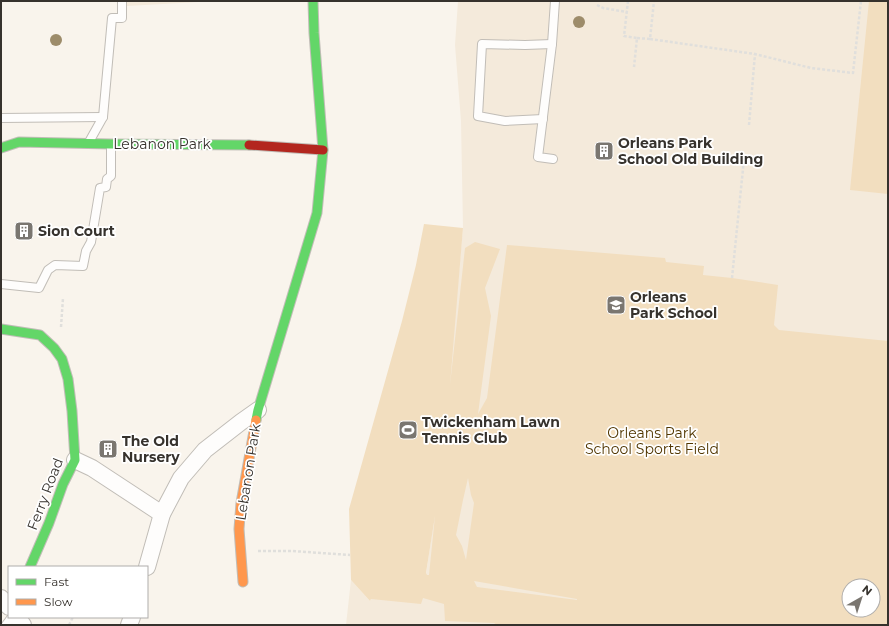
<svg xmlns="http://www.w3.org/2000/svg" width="889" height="626" viewBox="0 0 889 626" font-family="Montserrat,sans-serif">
	<rect width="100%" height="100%" fill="#f9f4ec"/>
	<g fill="#f4eadb" fill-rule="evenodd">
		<path d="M127 1H216L127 6Z"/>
		<path d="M458 1H888V625H346L351 580 370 601 371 599 426 574 439 487 463 228 461 121 455 45ZM849 586H873V610H849Z"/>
	</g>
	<g fill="#f2debf" fill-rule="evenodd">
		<path d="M869 1H888V194L850 190Z"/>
		<path d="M424 224 463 228 450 385 465 248 475 242 500 249 485 288 491 316 478 414 487 398 507 245 665 258 666 262 704 266 703 275 732 278 778 285 774 325 779 330 888 341V625H497L494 623 445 621 444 604 423 598 421 604 371 599 370 601 351 580 349 509 402 321 416 265ZM468 478 471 495 474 503 466 560 462 546 456 535 463 500ZM435 516 429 575H427L426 573ZM474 581 577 599V600L477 587ZM849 586H873V610H849Z"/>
	</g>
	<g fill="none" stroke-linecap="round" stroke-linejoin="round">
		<defs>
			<g id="lane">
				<path d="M1 118 103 117"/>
				<path d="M543 119 505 121 478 116 482 44 525 45 552 44"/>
				<path d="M89 142 103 117 112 18H122V1"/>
				<path d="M553 159 538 157 552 44 555 1"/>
				<path d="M1 284 39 288 48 270 55 265 83 266 86 251 91 242 100 188 106 187 107 179 111 176V144"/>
				<path d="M6 625 12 617"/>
			</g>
			<g id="street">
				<path d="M75 460 92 468 162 514"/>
				<path d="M147 567 162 514 181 478 205 450 241 422 258 410"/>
				<path d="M1 598 9 607"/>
				<path d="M17 617 23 625"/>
				<path d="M129 625 132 617"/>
			</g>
			<g id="fast">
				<path d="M1 148 19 142 111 144 249 145"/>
				<path d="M1 329 40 335 54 348 62 359 68 379 72 411 75 460 63 484 49 523 30 567"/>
				<path d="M256 420 258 410 317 213 323 150 314 33 313 1"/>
			</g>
			<path id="slow" d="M243 582 239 529 241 503 256 420"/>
			<path id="jam" d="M249 145 323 150"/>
		</defs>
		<use href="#lane" stroke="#c1bdb7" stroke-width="10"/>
		<use href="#street" stroke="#c1bdb7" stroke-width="18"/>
		<use href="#fast" stroke="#c1bdb7" stroke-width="11"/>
		<use href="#slow" stroke="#c1bdb7" stroke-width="11"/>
		<use href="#jam" stroke="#c1bdb7" stroke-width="11"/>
		<g stroke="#e0dfdc" stroke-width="2.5" stroke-dasharray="3 2" stroke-linecap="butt">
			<path d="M628 1 624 36 637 38 634 67"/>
			<path d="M597 5 603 8 627 12"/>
			<path d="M637 38 650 39 654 1"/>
			<path d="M650 39 755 54 811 68 853 73 861 1"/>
			<path d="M749 125 755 54"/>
			<path d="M732 278 744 159"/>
			<path d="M61 327 63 298"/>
			<path d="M258 551H292L350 555"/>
			<path d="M69 625 73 617"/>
		</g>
		<use href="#lane" stroke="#fefdfc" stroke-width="8"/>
		<use href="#street" stroke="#fefdfc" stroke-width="16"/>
		<use href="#fast" stroke="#63d668" stroke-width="9"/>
		<use href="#slow" stroke="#ff974d" stroke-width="9"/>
		<use href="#jam" stroke="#b3261e" stroke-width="9"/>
	</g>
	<g fill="#9d8c6a">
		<circle cx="579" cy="22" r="6"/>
		<circle cx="56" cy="40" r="6"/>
	</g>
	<defs>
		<symbol id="building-square" viewBox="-11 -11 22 22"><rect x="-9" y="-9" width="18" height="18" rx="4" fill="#7a7670" stroke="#fff"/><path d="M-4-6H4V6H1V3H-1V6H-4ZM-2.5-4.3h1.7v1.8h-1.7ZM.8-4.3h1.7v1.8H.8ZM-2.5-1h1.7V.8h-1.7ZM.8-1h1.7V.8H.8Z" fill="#fff"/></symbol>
		<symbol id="school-square" viewBox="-11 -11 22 22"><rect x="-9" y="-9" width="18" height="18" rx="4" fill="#7a7670" stroke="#fff"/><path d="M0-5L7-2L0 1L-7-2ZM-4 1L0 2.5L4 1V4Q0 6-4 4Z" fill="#fff"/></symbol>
		<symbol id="stadium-square" viewBox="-11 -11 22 22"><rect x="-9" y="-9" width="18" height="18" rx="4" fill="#7a7670" stroke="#fff"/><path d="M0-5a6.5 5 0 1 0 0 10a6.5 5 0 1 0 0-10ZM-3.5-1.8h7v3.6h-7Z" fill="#fff"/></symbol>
	</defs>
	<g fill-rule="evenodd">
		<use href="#building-square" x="593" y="140" width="22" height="22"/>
		<use href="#building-square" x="13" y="220" width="22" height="22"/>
		<use href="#school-square" x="605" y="294" width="22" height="22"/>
		<use href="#stadium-square" x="397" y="419" width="22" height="22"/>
		<use href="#building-square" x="97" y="438" width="22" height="22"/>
	</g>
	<g text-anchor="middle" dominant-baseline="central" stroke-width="3.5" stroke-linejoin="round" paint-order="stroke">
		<g font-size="14" font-weight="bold" fill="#36322d" stroke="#fff" text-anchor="start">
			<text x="618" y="143">Orleans Park<tspan x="618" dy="16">School Old Building</tspan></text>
			<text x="38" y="231">Sion Court</text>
			<text x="630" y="297">Orleans<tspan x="630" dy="16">Park School</tspan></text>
			<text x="422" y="422">Twickenham Lawn<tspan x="422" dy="16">Tennis Club</tspan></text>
			<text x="122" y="441">The Old<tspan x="122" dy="16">Nursery</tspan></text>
		</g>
		<g font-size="14" fill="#36322d" stroke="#fff">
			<text x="162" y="144">Lebanon Park</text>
			<text transform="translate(248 472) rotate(-81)">Lebanon Park</text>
			<text transform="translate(45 494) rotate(-69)">Ferry Road</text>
		</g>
		<g font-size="14" fill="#513600" stroke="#fff">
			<text x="652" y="433">Orleans Park<tspan x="652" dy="16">School Sports Field</tspan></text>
		</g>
	</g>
	<rect width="889" height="626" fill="none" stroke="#36322d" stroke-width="4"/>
	<rect x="8" y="566" width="140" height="52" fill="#ffffff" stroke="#afadab"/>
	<rect x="16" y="579" width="20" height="6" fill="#63d668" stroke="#afadab"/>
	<text x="44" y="586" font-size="12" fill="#36322d">Fast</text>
	<rect x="16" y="599" width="20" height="6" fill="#ff974d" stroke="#afadab"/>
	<text x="44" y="606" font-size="12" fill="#36322d">Slow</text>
	<g transform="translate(861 598) rotate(39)"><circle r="19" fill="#ffffff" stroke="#afadab"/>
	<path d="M0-3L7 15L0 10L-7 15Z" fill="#7a7670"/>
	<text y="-6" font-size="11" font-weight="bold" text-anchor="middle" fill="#36322d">N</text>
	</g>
</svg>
